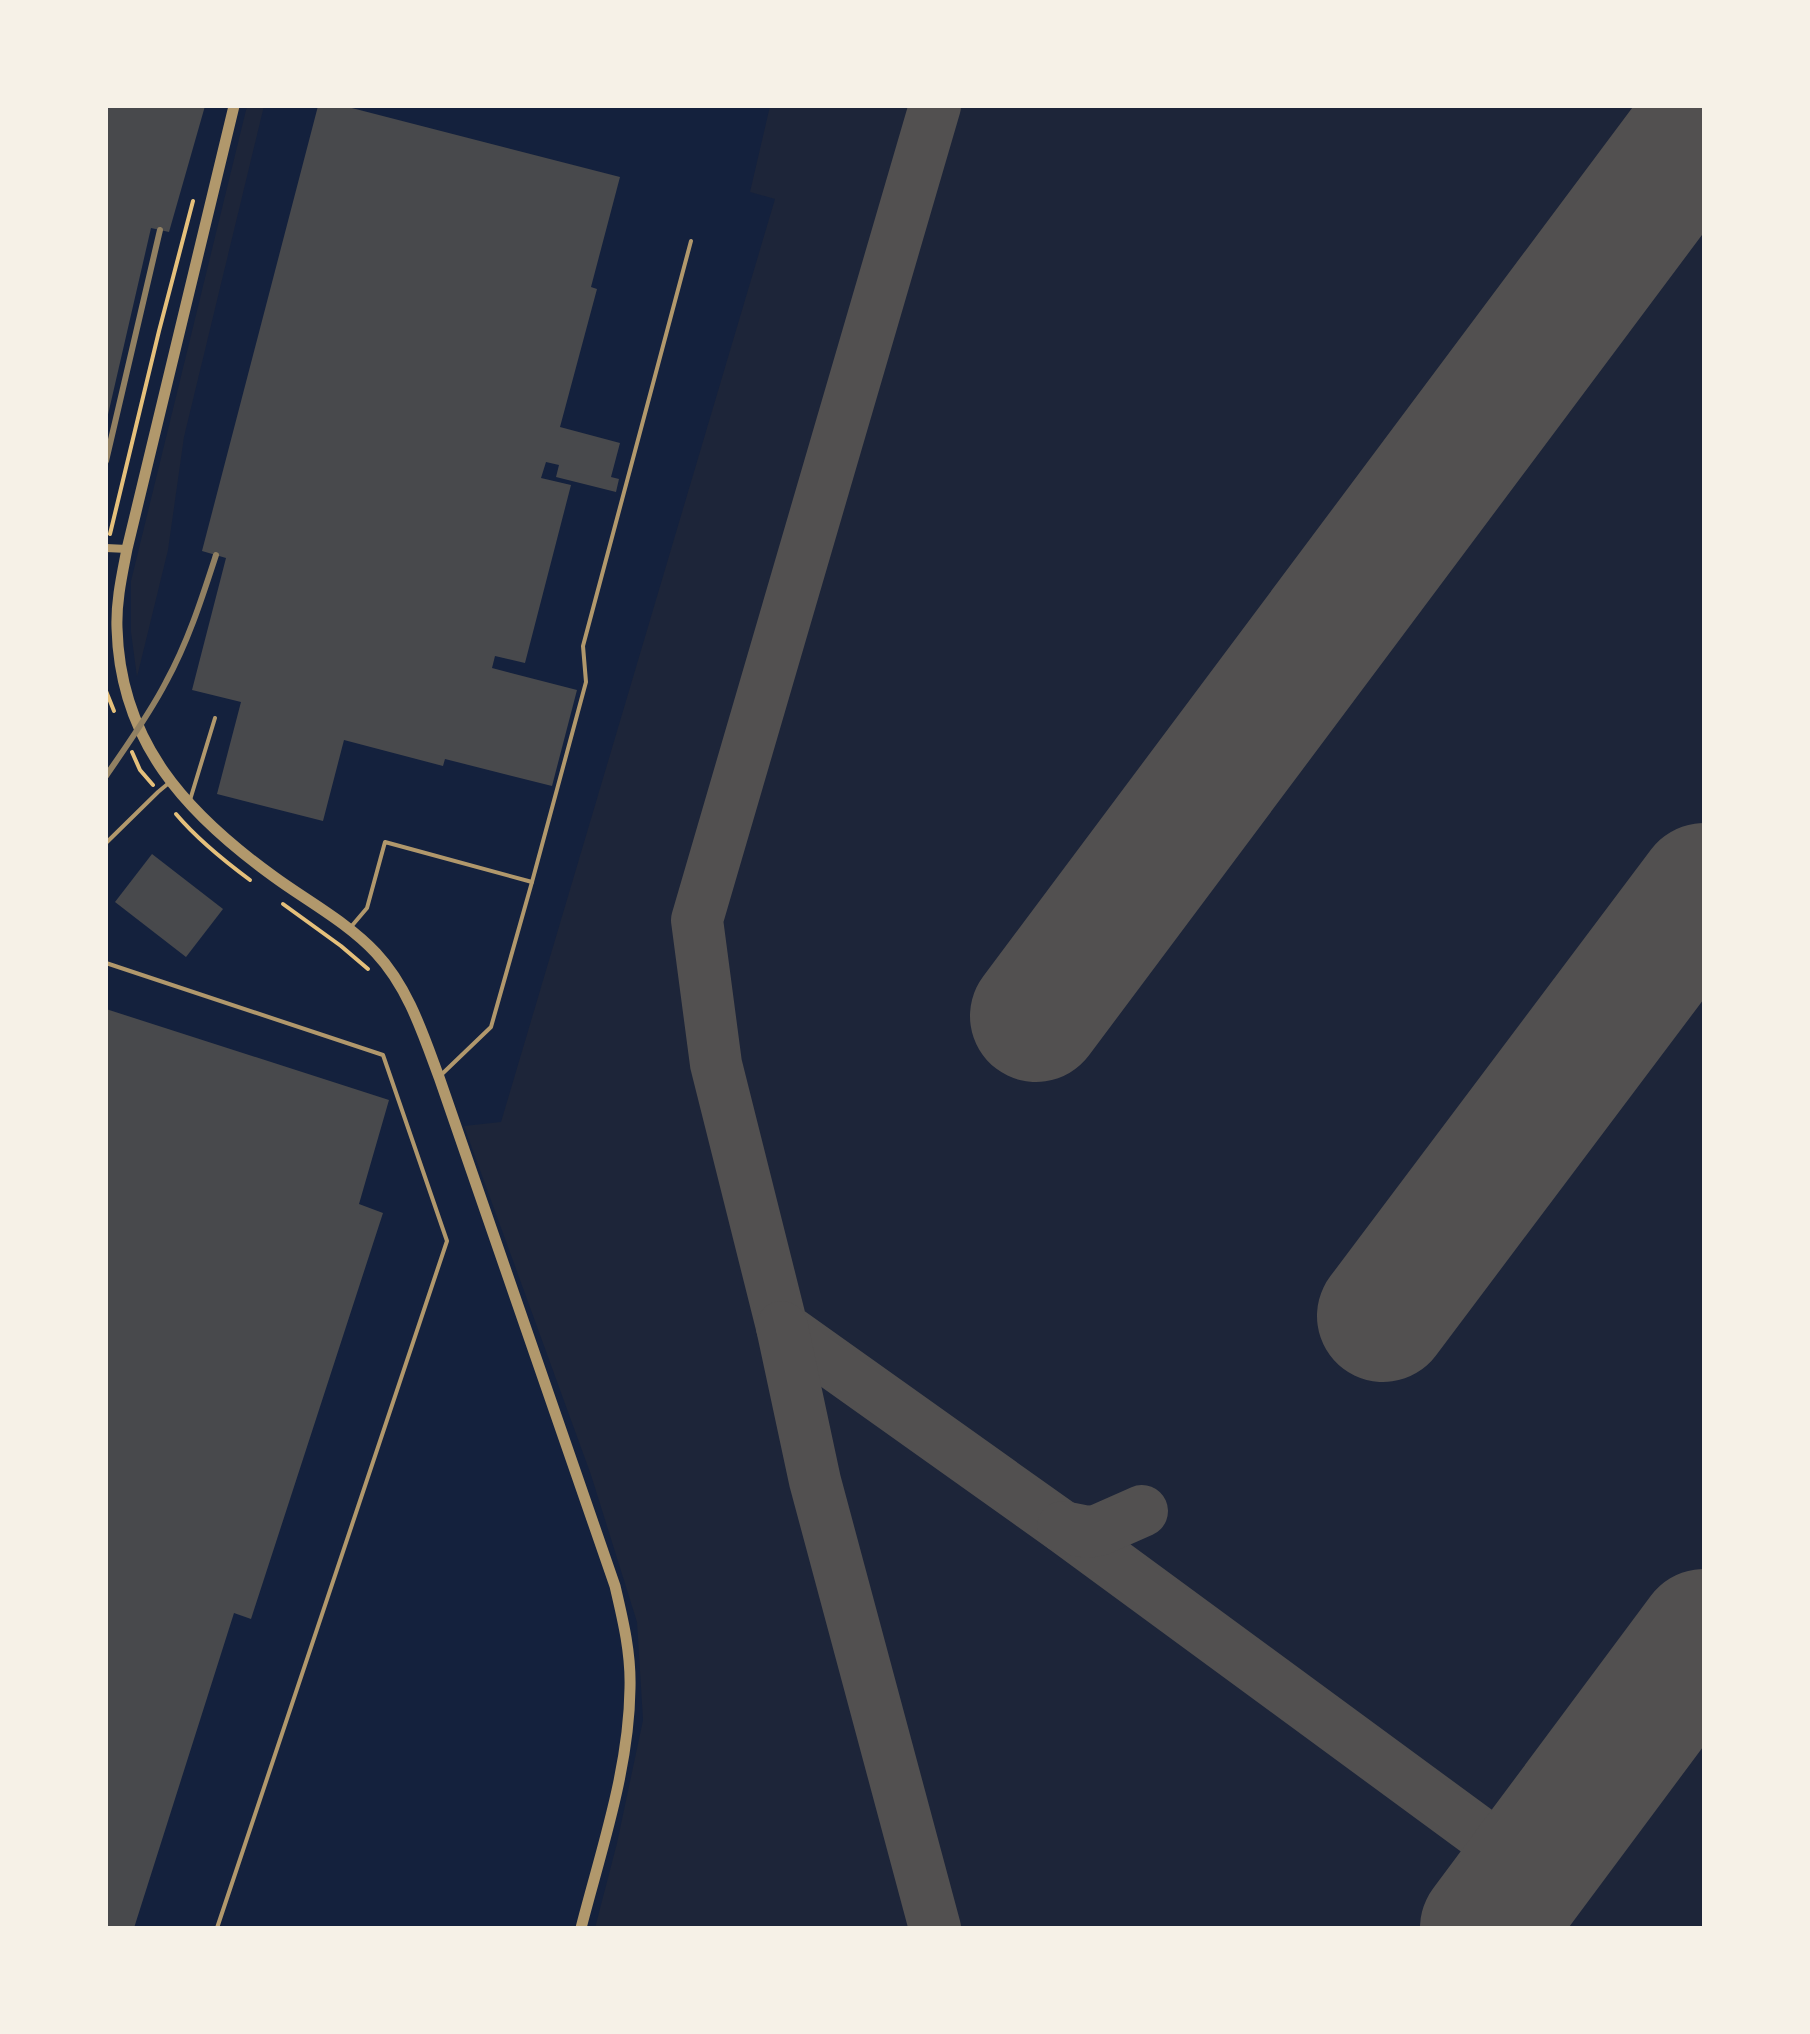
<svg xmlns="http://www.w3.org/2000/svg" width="1810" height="2034" viewBox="0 0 1810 2034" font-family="Literata,serif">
	<rect width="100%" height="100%" fill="#14213d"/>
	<g fill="#1d2539">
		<path d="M247 106H264L184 437 168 550 137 677 131 632V581Z"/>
		<path d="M770 106H1704V1928H595L617 1843 643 1720 637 1622 591 1475 464 1126 501 1122 775 199 750 192Z"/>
	</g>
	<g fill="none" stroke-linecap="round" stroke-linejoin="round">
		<g stroke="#525050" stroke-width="52">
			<path d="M935 106 697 920 716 1064 782 1327 1063 1527 1530 1870"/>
			<path d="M782 1327 815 1481 935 1928"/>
			<path d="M1063 1527 1088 1532 1099 1530 1142 1511"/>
		</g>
		<g stroke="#525050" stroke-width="132">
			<path d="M1036 1016 1704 122"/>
			<path d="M1383 1316 1704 889"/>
			<path d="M1486 1928 1704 1635"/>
		</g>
	</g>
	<g fill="#48494c">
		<path d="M106 106H205L169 232 151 228 107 419Z"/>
		<path d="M318 106H344L620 177 591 287 597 289 560 427 620 443 611 477 619 479 616 492 556 477 559 465 546 462 541 478 571 485 525 663 495 656 492 668 577 690 552 786 445 759 443 766 344 740 323 821 217 794 241 702 192 690 226 558 202 551Z"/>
		<path d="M152 854 223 909 186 957 115 902Z"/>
		<path d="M106 1009 389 1100 359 1204 383 1213 251 1619 234 1613 134 1928H106Z"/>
	</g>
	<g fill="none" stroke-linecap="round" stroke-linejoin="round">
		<g stroke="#e5c07b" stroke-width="4">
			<path d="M110 534 159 331 193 201"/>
			<path d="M106 691 114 711"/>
			<path d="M132 752 140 770 153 785"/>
			<path d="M176 814C198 840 223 860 250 880"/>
			<path d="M283 904 341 946 368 969"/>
		</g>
		<g stroke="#b1986c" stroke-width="4">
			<path d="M190 800 215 718"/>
			<path d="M106 843 158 792 170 782"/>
			<path d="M532 882 586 682 583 646 691 241"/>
			<path d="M350 928 367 908 385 842 532 882 491 1027 441 1075"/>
			<path d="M106 963 383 1055 447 1241 217 1928"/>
		</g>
		<path stroke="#b1986c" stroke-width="8" d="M106 548 127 549"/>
		<path stroke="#b1986c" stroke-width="11" d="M234 106 127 549C122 575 116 601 117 628 120 742 186 813 273 876 307 901 347 922 376 953 408 987 423 1034 439 1077L615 1586C623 1620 631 1653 630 1688 629 1770 601 1850 581 1928"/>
		<g stroke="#918062" stroke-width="6">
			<path d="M106 461 160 230"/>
			<path d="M106 776C127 745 149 715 166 682 188 642 202 598 216 555"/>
		</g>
	</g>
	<rect width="1810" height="2034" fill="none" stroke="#f6f1e7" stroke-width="216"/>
</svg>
